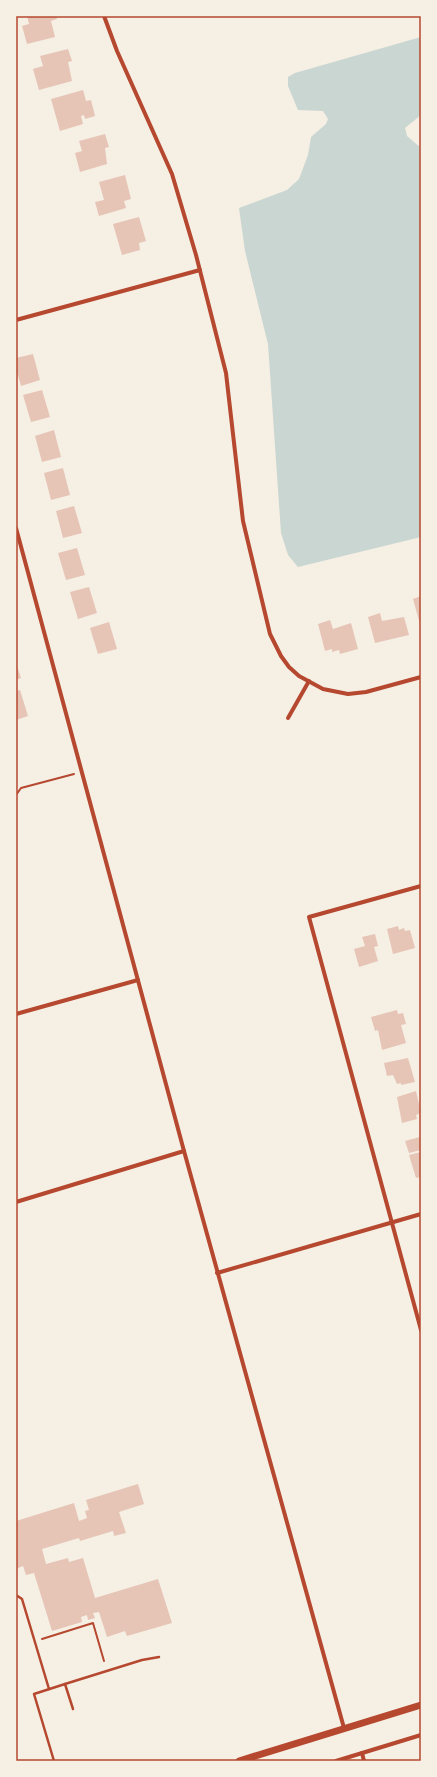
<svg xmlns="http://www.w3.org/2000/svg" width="437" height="1777" viewBox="0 0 437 1777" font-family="'Public Sans',sans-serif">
	<rect width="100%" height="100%" fill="#f6efe4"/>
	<path fill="#c9d6d2" d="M421 37V115L405 128 407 136 421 148V537L298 567 288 555 281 533 268 344 245 251 239 208 287 190 299 179 308 155 311 137 326 124 328 119 323 111 298 110 288 86V77L295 73Z"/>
	<g fill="#e6c5b7">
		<path d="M27 16H56L57 19 51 21 55 37 27 44 22 26 29 24Z"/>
		<path d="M68 49 72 61 68 62 72 81 39 90 33 69 43 66 40 56Z"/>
		<path d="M83 90 86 101 91 100 95 116 85 119 84 115 81 116 83 124 60 131 51 99Z"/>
		<path d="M105 134 109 147 105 148 107 164 80 172 75 153 82 151 79 141Z"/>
		<path d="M125 175 131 199 124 201 126 208 99 216 95 202 104 200 99 182Z"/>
		<path d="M139 217 146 241 139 243 140 250 122 255 113 224Z"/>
		<path d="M33 354 40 380 21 386 16 368V358Z"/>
		<path d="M42 390 50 417 31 422 23 395Z"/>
		<path d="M54 430 61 457 42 462 35 436Z"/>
		<path d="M63 468 70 495 51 500 44 473Z"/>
		<path d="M74 506 82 533 63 538 56 511Z"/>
		<path d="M77 548 85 575 66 580 58 553Z"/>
		<path d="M89 587 97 613 78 619 70 592Z"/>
		<path d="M421 596V623L420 624 413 599Z"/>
		<path d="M380 613 382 621 404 617 409 635 375 643 368 617Z"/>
		<path d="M330 620 333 629 351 623 358 649 340 654 339 650 332 652V649L325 651 318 624Z"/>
		<path d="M109 622 117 649 98 654 90 628Z"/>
		<path d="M16 663 21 678 16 680Z"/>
		<path d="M20 690 28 716 16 720V691Z"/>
		<path d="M398 926 399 930 404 928 405 931 410 930 415 948 393 954 387 929Z"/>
		<path d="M375 934 378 946 374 947 378 961 359 967 354 949 365 946 362 937Z"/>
		<path d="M397 1010 398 1014 403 1013 406 1024 401 1025 406 1043 382 1050 378 1030 375 1031 371 1017Z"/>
		<path d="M408 1058 415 1082 401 1085V1083L397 1084 393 1075 387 1076 384 1063Z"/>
		<path d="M416 1091 421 1113 416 1115 417 1119 402 1123 397 1097Z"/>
		<path d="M420 1137 421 1150 409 1153 405 1141Z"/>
		<path d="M421 1152V1177L416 1178 409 1155Z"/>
		<path d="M138 1484 144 1504 119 1512 126 1533 114 1536 113 1531 80 1541 79 1538 42 1549 46 1564 68 1558 69 1562 83 1558 95 1598 158 1579 172 1623 127 1636 125 1631 107 1637 99 1612 93 1613 95 1618 88 1620 87 1615 81 1617 82 1622 52 1631 34 1573 26 1575 23 1566 16 1569V1521L74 1503 79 1521 87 1518 85 1511 89 1510 86 1500Z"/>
	</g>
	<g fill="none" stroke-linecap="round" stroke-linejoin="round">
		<g stroke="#b5482f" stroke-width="2">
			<path d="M16 795 21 788 74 774"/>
			<path d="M42 1639 93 1623 104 1661"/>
		</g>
		<g stroke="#b5482f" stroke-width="2.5">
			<path d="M16 1595 22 1599 49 1689"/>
			<path d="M73 1709 65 1684 142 1660 159 1657"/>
			<path d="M54 1761 34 1694 65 1684"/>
		</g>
		<g stroke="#b5482f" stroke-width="4">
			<path d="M104 16 117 51 172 174 196 255 226 373 243 521 270 634 281 656 289 667 299 676 323 689 348 694 366 692 421 677"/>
			<path d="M16 320 200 270"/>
			<path d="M16 528 184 1151 344 1728"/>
			<path d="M288 718 309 681"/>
			<path d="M421 886 309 917 421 1330"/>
			<path d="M16 1014 138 980"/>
			<path d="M16 1202 184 1151"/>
			<path d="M217 1273 421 1214"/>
			<path d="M362 1753 364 1761"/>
			<path d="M336 1761 421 1735"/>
		</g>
		<path stroke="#b5482f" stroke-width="7" d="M239 1761 421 1705"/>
	</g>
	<rect width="437" height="1777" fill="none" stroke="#f6efe4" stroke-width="34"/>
	<rect x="17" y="17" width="403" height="1743" fill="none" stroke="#b5482f" stroke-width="1.5"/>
</svg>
